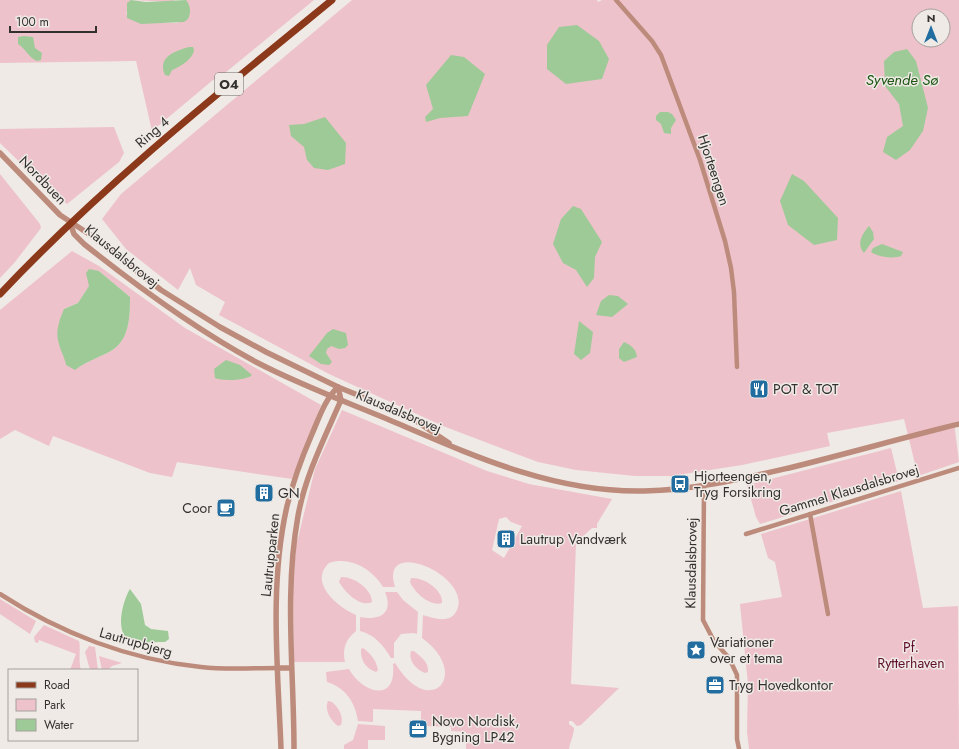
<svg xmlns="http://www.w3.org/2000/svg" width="959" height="749" viewBox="0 0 959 749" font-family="Jost,sans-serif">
	<rect width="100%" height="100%" fill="#efeae5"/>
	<g fill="#eec2cb" fill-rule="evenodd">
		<path d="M0 0H175L172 2 132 0 126 14 148 23H178L186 0H314L225 73 213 80 152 131 136 61 0 63Z"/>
		<path d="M352 0H597L598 2 602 0H959V421L954 422 959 462 918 476 904 419 827 433 830 446 742 465 671 476H635L576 470 538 462 443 426 329 374 219 315 225 302 196 285 190 268 178 290 126 249 102 219 121 194ZM919 16H943V40H919Z"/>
		<path d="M114 127 124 153 119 162 67 204 34 176 0 143V129Z"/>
		<path d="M0 174 40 224 41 228 15 262 0 278Z"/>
		<path d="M72 251 99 266 185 328 321 405 292 479 177 462 172 477 150 473 53 436 49 446 15 430 0 439V310ZM99 271 130 297C130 316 130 340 111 351 98 358 89 360 76 369L66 365 64 309 78 303Z"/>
		<path d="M342 410 487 471 529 484 612 499 597 524V528H592L576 543 571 684 619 688 581 725 577 726 572 721H569V724L574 728C574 735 570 742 569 749H466V732L451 731V727L421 726V711L373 709V722L358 721C355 702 346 688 327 682L326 672 349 669C362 693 397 704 393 664L395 663C430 721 472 674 422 638L423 615C433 618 449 624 456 612 476 577 378 534 395 587H383C372 569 350 556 329 563 308 583 338 607 356 615V631C346 639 342 649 345 662H294L293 587 296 546 315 469ZM506 517 511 522 522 526 504 558 492 550 499 519Z"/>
		<path d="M891 448 899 481 760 524 756 517 747 485Z"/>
		<path d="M901 491 923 608 958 606 959 749H749L747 732 748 684 740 604 782 597 775 562 768 558 761 534Z"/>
		<path d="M341 577C353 576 372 589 372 602 360 608 345 592 339 582Z"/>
		<path d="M411 578C424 577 443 590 442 603 430 607 414 592 410 582Z"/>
		<path d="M385 592H397L403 600 418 612 417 634 413 633 401 634 394 643V658H391C383 645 375 635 360 631V617C380 621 394 613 385 592Z"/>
		<path d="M0 599 36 621 30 634 0 614Z"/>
		<path d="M44 625 79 641C81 648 78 660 81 670H70L76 654 39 640 38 643 35 642 34 637Z"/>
		<path d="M89 646 95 647 98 670H90L85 652Z"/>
		<path d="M363 648C371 654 376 660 378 670L376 672C366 669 360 660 361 649Z"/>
		<path d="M411 651H414C421 657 429 662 428 672L425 673C417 670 408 661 411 651Z"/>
		<path d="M99 656 122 663 112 666 108 670H102Z"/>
		<path d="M328 701 332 702C338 707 344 716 341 725L338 726C331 721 324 710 328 701Z"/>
		<path d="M358 724 385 726V740H368V749H344V745L353 740Z"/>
	</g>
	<g fill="#9eca97">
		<path d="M131 0 146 2 186 0C191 6 191 13 188 19L184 22 141 24 127 18V3Z"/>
		<path d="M577 25 599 41 609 59 602 79 566 84 547 69V45L559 27Z"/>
		<path d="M24 36 33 37 35 48 42 53 41 60 37 61C29 58 25 48 18 44V37Z"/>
		<path d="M189 47H193L194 50C193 59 180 67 172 70L169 76 165 75C157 57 175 51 189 47Z"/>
		<path d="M907 49 916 61 928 108 923 131 910 150 896 160 883 152 887 137 903 126 899 104 885 86 884 61 894 52Z"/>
		<path d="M451 55 464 57 485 74 468 116 440 118 426 122 425 117 433 109 426 85Z"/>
		<path d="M660 112H668L672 114 676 120 671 128V134L664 133 661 124 656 120V116Z"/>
		<path d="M325 117 346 143 345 164 328 170 314 168 307 160 304 147 291 136 289 125 304 124Z"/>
		<path d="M792 174 804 181 838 218 837 240 814 245 788 225 780 201Z"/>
		<path d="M573 206 581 209 602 242 595 257 594 278 587 287 576 270 563 263 553 244 561 219Z"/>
		<path d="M869 226 873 232 874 239 864 253C856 244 862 234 869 226Z"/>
		<path d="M882 244 903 252 901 256C893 259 878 257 871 252L873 248Z"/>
		<path d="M89 269 99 271 130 297C130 316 130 340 111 351 98 358 89 360 75 370L66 365C65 358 61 352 59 344 55 332 59 321 64 309L78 303 89 286 86 273Z"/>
		<path d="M609 295 618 296 628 304 612 317 596 315 601 301Z"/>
		<path d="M579 321 593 332 590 353 581 360 574 354Z"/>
		<path d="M333 329 346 333 348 345 345 348 339 349 331 346 327 349 326 353 332 362 329 365 321 364 309 356 327 333Z"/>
		<path d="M624 342C631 345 636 349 637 357L624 362 619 358V349Z"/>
		<path d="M226 360 240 365 252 375C246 381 222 381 215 378L214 369Z"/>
		<path d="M130 589 141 604 145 625 151 629 168 631 169 639 165 642C155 642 140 643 130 640 114 633 123 600 130 589Z"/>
	</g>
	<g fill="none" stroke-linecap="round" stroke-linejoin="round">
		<g stroke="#bd8b7b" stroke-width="4.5">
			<path d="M616 0 652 41 661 55 700 160 725 241 731 268 734 292 737 367"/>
			<path d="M704 486 703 620 714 641 729 658 737 675V739L739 749"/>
			<path d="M810 514 828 614"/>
			<path d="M746 534 959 468"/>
			<path d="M0 594C60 633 130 660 201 667 226 670 252 668 278 668"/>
		</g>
		<g stroke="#bd8b7b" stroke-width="5.5">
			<path d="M0 153 60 215 92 236 161 290 220 327 266 352 338 387 397 411 416 421 449 443"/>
			<path d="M70 223 74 234 84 244C138 287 195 329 256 362 302 386 352 404 399 424 478 458 557 493 644 491 694 490 741 479 789 468 846 454 902 438 959 424"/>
			<path d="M278 668H291"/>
			<path d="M281 749C278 669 269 585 287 506 293 482 302 457 312 434 319 418 325 399 338 387"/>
			<path d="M294 749C294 671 284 593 298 516 305 476 325 437 341 400L338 387"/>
		</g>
		<path stroke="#8c381a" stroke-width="7" d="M0 294C102 186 217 94 332 0"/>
	</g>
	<defs>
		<symbol id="restaurant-square" viewBox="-11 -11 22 22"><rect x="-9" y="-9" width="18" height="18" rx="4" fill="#226da0" stroke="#efeae5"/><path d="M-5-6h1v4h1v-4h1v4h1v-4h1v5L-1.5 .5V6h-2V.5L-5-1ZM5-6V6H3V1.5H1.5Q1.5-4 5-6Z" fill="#fff"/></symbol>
		<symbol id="bus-square" viewBox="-11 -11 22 22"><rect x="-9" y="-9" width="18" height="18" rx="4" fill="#226da0" stroke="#efeae5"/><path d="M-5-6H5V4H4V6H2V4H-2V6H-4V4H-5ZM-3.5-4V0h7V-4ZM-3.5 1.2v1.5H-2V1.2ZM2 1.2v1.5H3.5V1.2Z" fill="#fff"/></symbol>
		<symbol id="building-square" viewBox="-11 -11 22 22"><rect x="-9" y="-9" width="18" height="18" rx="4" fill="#226da0" stroke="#efeae5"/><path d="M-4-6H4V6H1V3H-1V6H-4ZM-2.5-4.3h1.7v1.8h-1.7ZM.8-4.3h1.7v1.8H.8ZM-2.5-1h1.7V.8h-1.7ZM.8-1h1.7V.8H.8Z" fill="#fff"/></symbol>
		<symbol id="cafe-square" viewBox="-11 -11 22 22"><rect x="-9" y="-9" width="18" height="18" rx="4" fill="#226da0" stroke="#efeae5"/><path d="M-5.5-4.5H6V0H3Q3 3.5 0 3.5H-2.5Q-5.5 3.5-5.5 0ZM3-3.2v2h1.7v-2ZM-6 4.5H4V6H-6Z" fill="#fff"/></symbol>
		<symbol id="sight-square" viewBox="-11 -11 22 22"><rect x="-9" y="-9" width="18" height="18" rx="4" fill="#226da0" stroke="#efeae5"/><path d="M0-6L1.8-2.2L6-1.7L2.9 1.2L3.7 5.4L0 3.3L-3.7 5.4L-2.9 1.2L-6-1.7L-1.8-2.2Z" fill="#fff"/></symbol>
		<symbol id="office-square" viewBox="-11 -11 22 22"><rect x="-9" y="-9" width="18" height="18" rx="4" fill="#226da0" stroke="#efeae5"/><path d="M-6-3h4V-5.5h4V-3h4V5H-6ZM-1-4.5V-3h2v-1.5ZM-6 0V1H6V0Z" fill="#fff"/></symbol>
	</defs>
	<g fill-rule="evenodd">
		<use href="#restaurant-square" x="748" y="378" width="22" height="22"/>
		<use href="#bus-square" x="669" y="473" width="22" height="22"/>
		<use href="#building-square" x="253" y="482" width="22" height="22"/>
		<use href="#cafe-square" x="215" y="497" width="22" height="22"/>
		<use href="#building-square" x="495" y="528" width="22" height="22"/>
		<use href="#sight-square" x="685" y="639" width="22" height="22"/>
		<use href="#office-square" x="704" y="674" width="22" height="22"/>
		<use href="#office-square" x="407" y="718" width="22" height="22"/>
	</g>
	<g text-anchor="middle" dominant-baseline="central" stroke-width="3" stroke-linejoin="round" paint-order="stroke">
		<rect fill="#efeae5" stroke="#6b6866" stroke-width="1" x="215" y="73" width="28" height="22" rx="3"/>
		<g font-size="13" font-weight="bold" fill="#33312f">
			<text x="229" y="84">O4</text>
		</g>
		<g font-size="14" fill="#33312f" stroke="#efeae5">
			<text transform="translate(152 132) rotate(-41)">Ring 4</text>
			<text transform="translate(714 170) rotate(72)">Hjorteengen</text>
			<text transform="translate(43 180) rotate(46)">Nordbuen</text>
			<text transform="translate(122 256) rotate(39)">Klausdalsbrovej</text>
			<text transform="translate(399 411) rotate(23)">Klausdalsbrovej</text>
			<text transform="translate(849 490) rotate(-17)">Gammel Klausdalsbrovej</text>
			<text transform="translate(270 555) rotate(-84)">Lautrupparken</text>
			<text transform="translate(691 563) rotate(-89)">Klausdalsbrovej</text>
			<text transform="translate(136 642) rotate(16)">Lautrupbjerg</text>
		</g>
		<g font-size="14" fill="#33312f" stroke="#efeae5" text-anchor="start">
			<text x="773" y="389">POT &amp; TOT</text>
			<text x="694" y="476">Hjorteengen,<tspan x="694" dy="16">Tryg Forsikring</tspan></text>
			<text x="278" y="493">GN</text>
			<text x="212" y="508" text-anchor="end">Coor</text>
			<text x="520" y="539">Lautrup Vandværk</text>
			<text x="710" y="642">Variationer<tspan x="710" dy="16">over et tema</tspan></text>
			<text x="729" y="685">Tryg Hovedkontor</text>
			<text x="432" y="721">Novo Nordisk,<tspan x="432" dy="16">Bygning LP42</tspan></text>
		</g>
		<g font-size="14" fill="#5f0f2d" stroke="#efeae5">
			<text x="911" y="647">Pf.<tspan x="911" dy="16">Rytterhaven</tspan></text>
		</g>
		<g font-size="15" font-style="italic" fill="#1e5614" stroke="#efeae5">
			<text x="902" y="80">Syvende Sø</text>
		</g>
	</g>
	<rect x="8" y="669" width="130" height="72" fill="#efeae5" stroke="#a4a09c"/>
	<rect x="16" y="682" width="20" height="6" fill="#8c381a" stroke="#a4a09c"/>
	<text x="44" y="689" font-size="12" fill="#33312f">Road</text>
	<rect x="16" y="699" width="20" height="12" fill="#eec2cb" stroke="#a4a09c"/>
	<text x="44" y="709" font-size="12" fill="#33312f">Park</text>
	<rect x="16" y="719" width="20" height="12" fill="#9eca97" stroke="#a4a09c"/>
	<text x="44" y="729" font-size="12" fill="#33312f">Water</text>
	<g transform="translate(931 28)"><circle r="19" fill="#efeae5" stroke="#a4a09c"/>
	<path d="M0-3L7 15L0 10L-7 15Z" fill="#226da0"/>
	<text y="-6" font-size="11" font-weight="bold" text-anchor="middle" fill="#33312f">N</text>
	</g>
	<path d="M10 26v6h86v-6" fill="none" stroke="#33312f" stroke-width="2"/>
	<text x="16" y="26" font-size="12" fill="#33312f" stroke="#efeae5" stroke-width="3" paint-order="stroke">100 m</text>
</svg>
